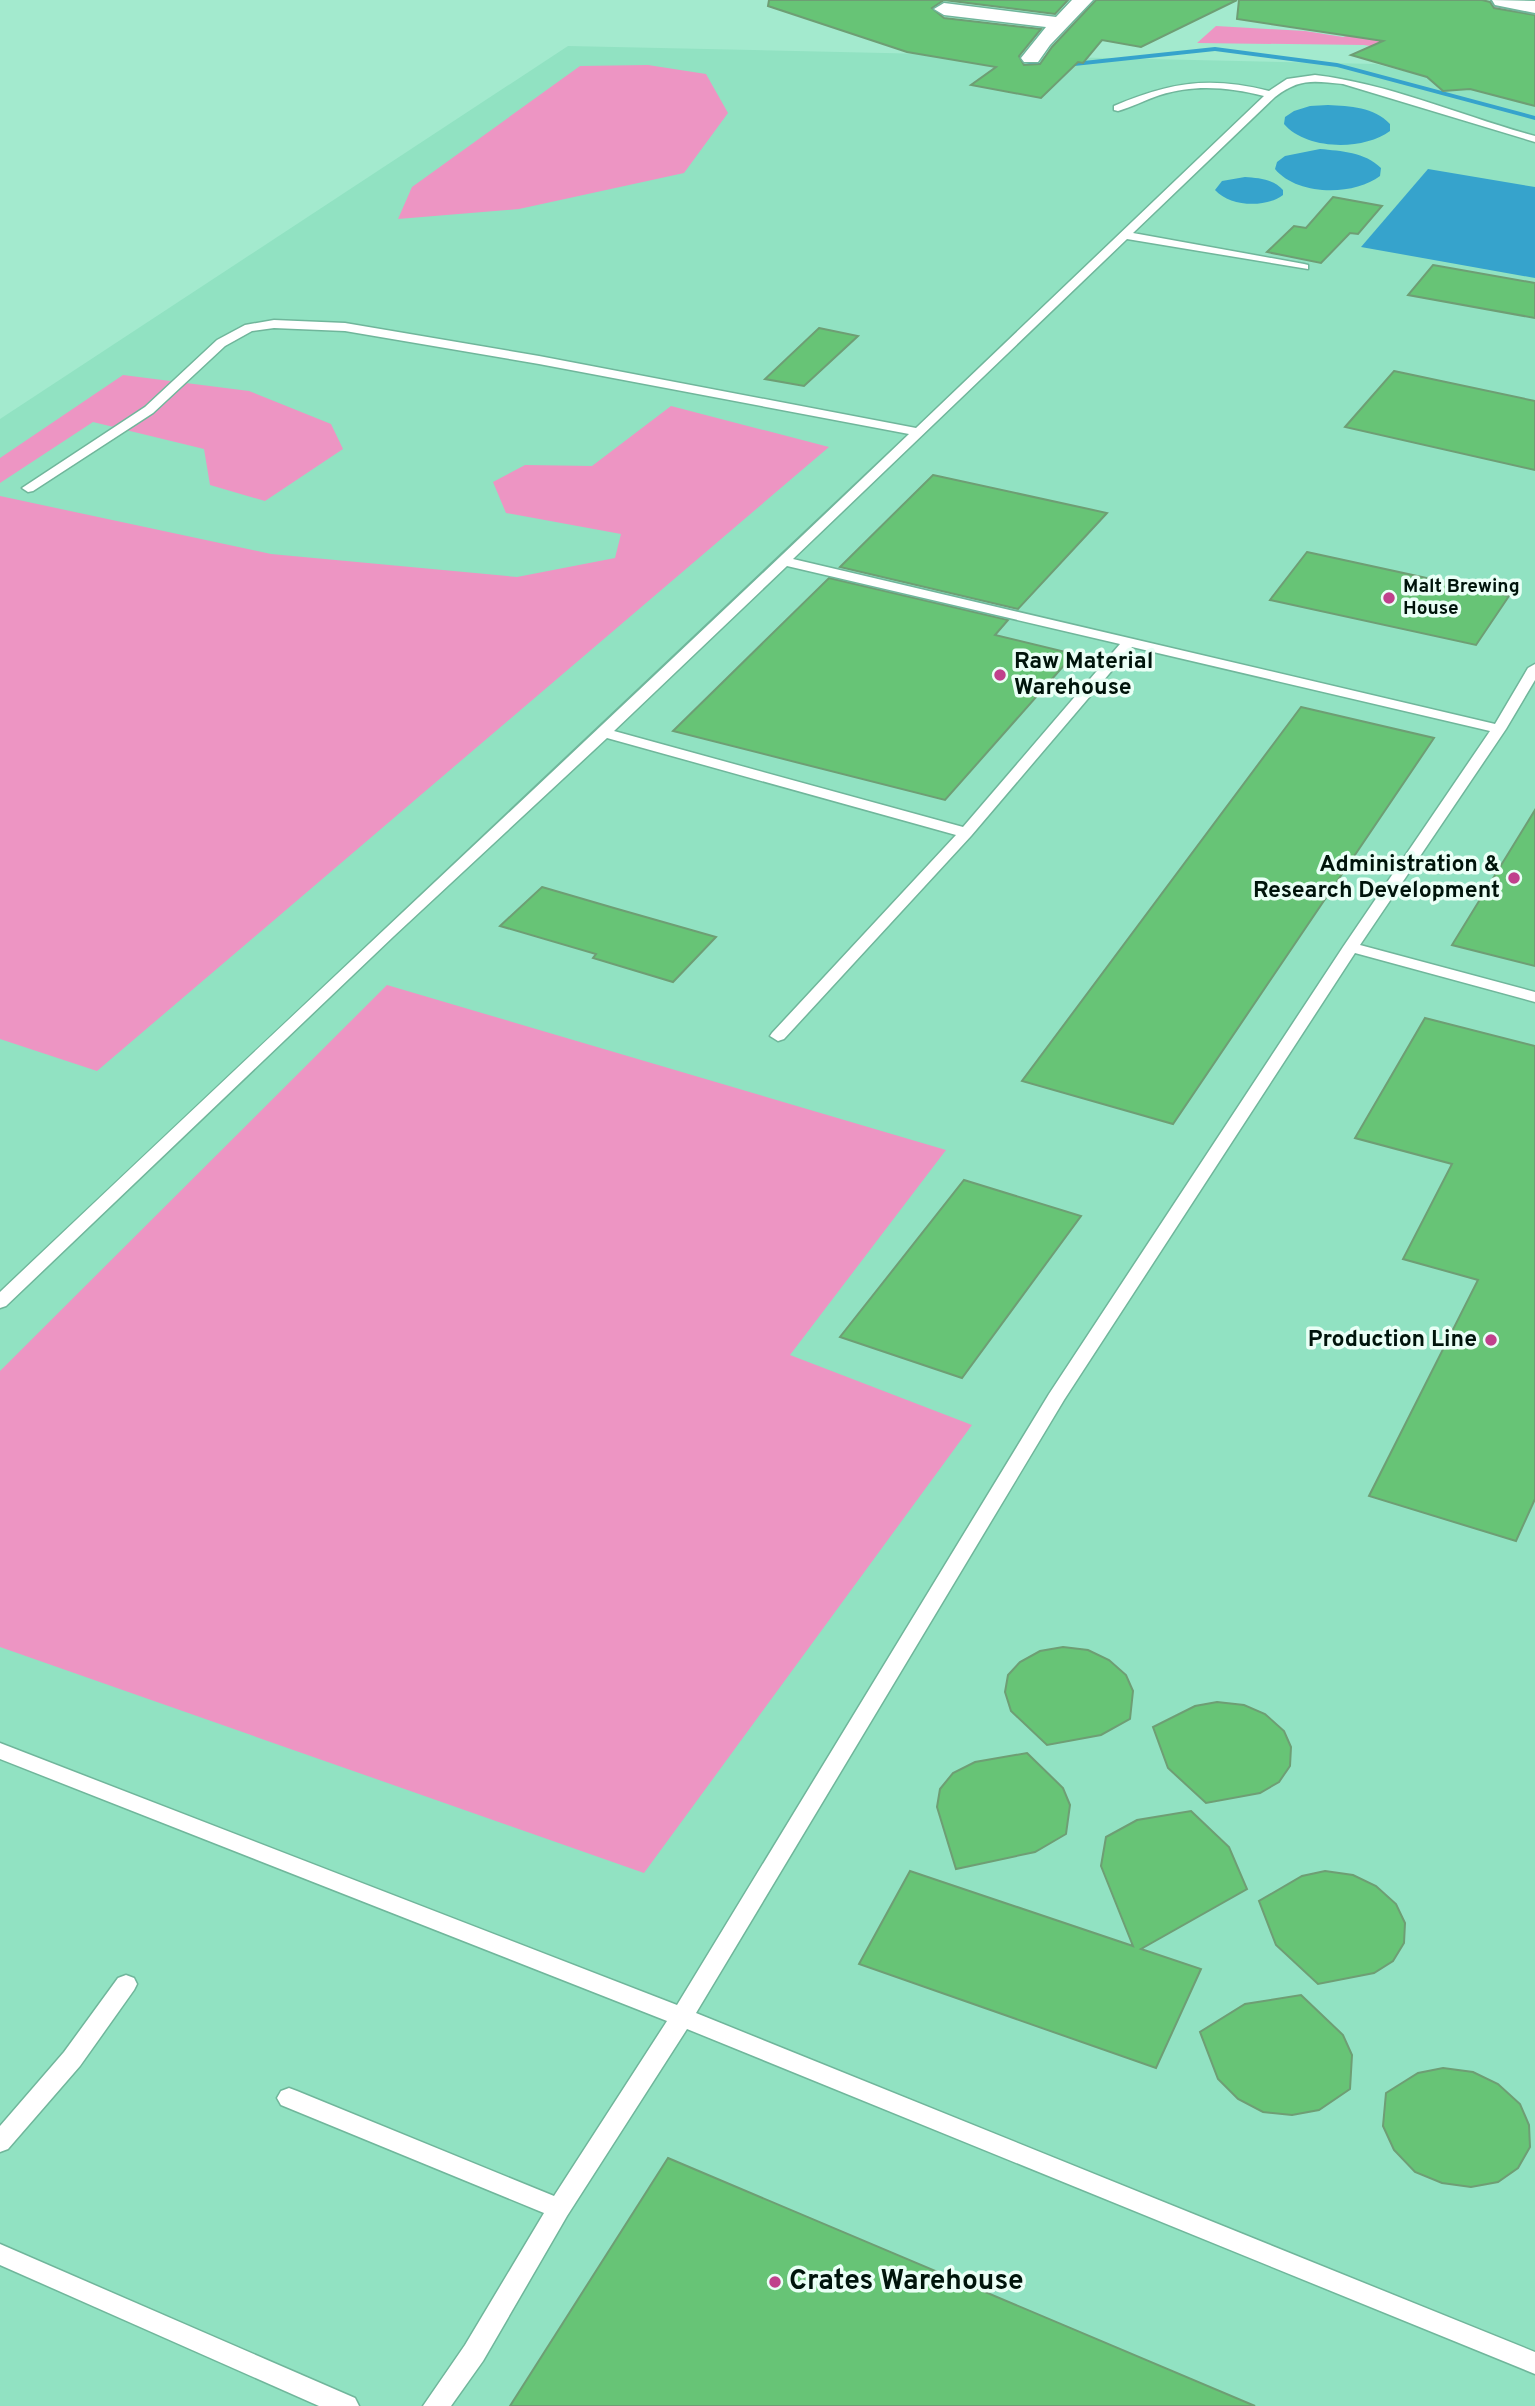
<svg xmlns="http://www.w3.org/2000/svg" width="1535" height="2406" viewBox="0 0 1535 2406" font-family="Overpass,sans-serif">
	<rect width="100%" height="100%" fill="#a3eace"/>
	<path fill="#91e2c2" d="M568 46 1376 64 1535 104V2406H0V419Z"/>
	<g fill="#ed95c3">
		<path d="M1492 0 1535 7V21L1405 51 1364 45 1197 43 1216 26 1305 31 1343 37 1373 27 1464 15Z"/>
		<path d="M648 65 706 74 728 113 684 173 519 209 398 219 412 187 580 66Z"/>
		<path d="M123 375 249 391 331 424 343 449 265 501 210 485 204 449 93 422 0 483V458Z"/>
		<path d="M671 406 829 447 97 1071 0 1039V496L271 554 517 577 615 558 621 534 506 513 493 482 525 465 592 466Z"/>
		<path d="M387 985 946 1150 790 1355 972 1425 644 1873 0 1647V1371Z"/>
	</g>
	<g fill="#36a3cc">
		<path d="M1328 105C1350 106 1374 107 1390 124V131C1363 151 1306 150 1284 124L1285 117 1294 111 1310 106Z"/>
		<path d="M1320 149C1341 151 1365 152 1381 168L1380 176C1354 196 1297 196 1275 169L1277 162 1285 156Z"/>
		<path d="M1428 169 1535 187V278L1361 247Z"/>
		<path d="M1245 177C1258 178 1274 179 1283 190V195C1266 208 1230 207 1215 190L1222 181Z"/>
	</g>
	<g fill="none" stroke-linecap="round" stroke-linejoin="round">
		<path fill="#36a3cc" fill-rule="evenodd" d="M1215 47 1337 63 1535 116V120L1337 67 1215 51 1046 69 1003 56 1007 54 1046 65Z"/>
	</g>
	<g fill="#67c476" stroke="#6e9e74" stroke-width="2">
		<path d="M769 0H1068L1055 14 944 0 932 8 944 18 1041 29 1019 56 1024 65 1040 64 1052 47 1096 0H1237L1141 47 1102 40 1083 63 1078 62 1041 98 971 85 996 67 907 52 768 6Z"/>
		<path d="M1239 0H1482L1490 2 1494 8 1535 15V106L1470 89 1443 91 1427 77 1351 55 1383 41 1237 19Z"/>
		<path d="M1333 197 1382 206 1358 234 1350 233 1321 263 1267 252 1294 226 1306 228Z"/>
		<path d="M1433 265 1535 283V318L1408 295Z"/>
		<path d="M819 328 858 336 804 386 765 379Z"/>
		<path d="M1394 371 1535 401V470L1345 427Z"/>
		<path d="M933 475 1107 513 1018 609 840 567Z"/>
		<path d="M1307 552 1509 596 1476 645 1270 600Z"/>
		<path d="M829 578 1008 620 995 635 1074 654 945 800 673 731Z"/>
		<path d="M1301 707 1434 738 1173 1124 1022 1081Z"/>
		<path d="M1535 810V966L1452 945Z"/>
		<path d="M542 887 614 908 716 937 673 982 593 958 596 954 500 926Z"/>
		<path d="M1425 1018 1535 1046V1499L1516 1541 1369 1496 1478 1280 1403 1259 1452 1164 1355 1138Z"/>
		<path d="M964 1180 1081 1216 962 1378 840 1337Z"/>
		<path d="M1063 1647 1088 1650 1109 1660 1126 1675 1133 1691 1130 1719 1101 1735 1047 1745 1011 1711 1005 1692 1008 1675 1020 1662 1040 1651Z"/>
		<path d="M1217 1702 1244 1705 1265 1714 1284 1731 1291 1747 1290 1766 1279 1782 1260 1793 1206 1803 1168 1768 1153 1727 1195 1706Z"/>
		<path d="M1027 1753 1063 1788 1070 1805 1066 1834 1035 1852 956 1869 937 1807 940 1789 953 1773 975 1762Z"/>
		<path d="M1191 1811 1229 1847 1247 1889 1141 1949 1201 1969 1156 2068 859 1964 910 1871 1133 1946 1101 1866 1106 1837 1137 1820Z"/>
		<path d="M1325 1871 1353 1875 1376 1886 1396 1904 1405 1923 1404 1943 1393 1961 1374 1973 1318 1984 1276 1945 1259 1901 1302 1876Z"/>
		<path d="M1301 1995 1343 2035 1352 2055 1350 2089 1319 2110 1292 2115 1263 2112 1238 2099 1218 2079 1200 2032 1245 2004Z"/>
		<path d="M1443 2068 1473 2072 1498 2084 1520 2104 1529 2125 1530 2147 1518 2168 1498 2182 1471 2187 1442 2183 1415 2172 1394 2150 1383 2126 1386 2093 1418 2073Z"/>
		<path d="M668 2158 1255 2406H510Z"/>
	</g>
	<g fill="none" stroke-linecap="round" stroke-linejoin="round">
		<defs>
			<g id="lane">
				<path d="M1315 75C1391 84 1461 116 1535 136V142L1343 84C1313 81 1300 78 1275 97L1133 233 1304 264 1308 265V269L1127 239 793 559 1495 724 1528 668 1535 664V680L1506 729 1360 945 1535 992V1002L1355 953 1064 1400 696 2013 1535 2352V2374L687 2029 567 2216 483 2361 451 2406H423L465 2345 544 2213 281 2105 277 2098 281 2091 289 2088 297 2091 554 2196 667 2021 0 1759V1743L677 2005 1049 1394 1343 947 1490 731 1132 647 971 836 784 1039 778 1041 770 1036 772 1033 956 835 607 738 394 936 6 1306 0 1308V1292C302 1005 608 722 909 434L539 364 345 331 274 328 252 331 225 346 153 413 33 491 28 492 22 488 145 407 217 340 245 325 274 320 345 323 539 356 916 428 1264 96C1229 87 1194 84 1160 95 1145 100 1132 107 1118 111L1114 110V106C1170 82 1210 76 1269 91L1287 79ZM787 566 1120 644 963 827 614 731Z"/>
				<path d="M126 1975 134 1978 137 1984 134 1990 80 2066 8 2149 0 2152V2126L64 2052 118 1978Z"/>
				<path d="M0 2244 355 2398 359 2406H319L0 2265Z"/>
			</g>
			<path id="street" d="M1072 0H1093L1050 45 1038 62H1024L1021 58 1046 27 944 15 934 9 944 3 1056 17Z"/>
			<path id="secondary" d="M1492 0 1535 1V13L1495 5Z"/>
		</defs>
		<use href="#lane" stroke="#70b69b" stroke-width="3"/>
		<use href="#street" stroke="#70b69b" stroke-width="3"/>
		<use href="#secondary" stroke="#70b69b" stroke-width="4"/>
		<use href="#lane" fill="#fff" fill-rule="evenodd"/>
		<use href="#street" fill="#fff" fill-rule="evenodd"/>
		<use href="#secondary" fill="#fff" fill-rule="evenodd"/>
	</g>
	<g fill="#c0418c" stroke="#eafff6" stroke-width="2.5">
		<circle cx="1389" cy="598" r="7"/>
		<circle cx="1000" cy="675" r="7"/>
		<circle cx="1514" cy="878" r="7"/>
		<circle cx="1491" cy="1340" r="7"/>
		<circle cx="775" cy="2282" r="7"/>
	</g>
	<g text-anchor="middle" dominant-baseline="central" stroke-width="7" stroke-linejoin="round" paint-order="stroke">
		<g font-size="19" font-weight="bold" fill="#00140b" stroke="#eafff6" text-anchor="start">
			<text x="1403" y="587">Malt Brewing<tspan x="1403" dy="22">House</tspan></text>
		</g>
		<g font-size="23" font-weight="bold" fill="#00140b" stroke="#eafff6" text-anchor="end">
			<text x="1014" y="662" text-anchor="start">Raw Material<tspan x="1014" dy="26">Warehouse</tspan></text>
			<text x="1500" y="865">Administration &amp;<tspan x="1500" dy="26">Research Development</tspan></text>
			<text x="1477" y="1340">Production Line</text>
		</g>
		<g font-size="28" font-weight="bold" fill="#00140b" stroke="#eafff6" text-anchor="start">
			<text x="789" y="2282">Crates Warehouse</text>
		</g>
	</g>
</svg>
